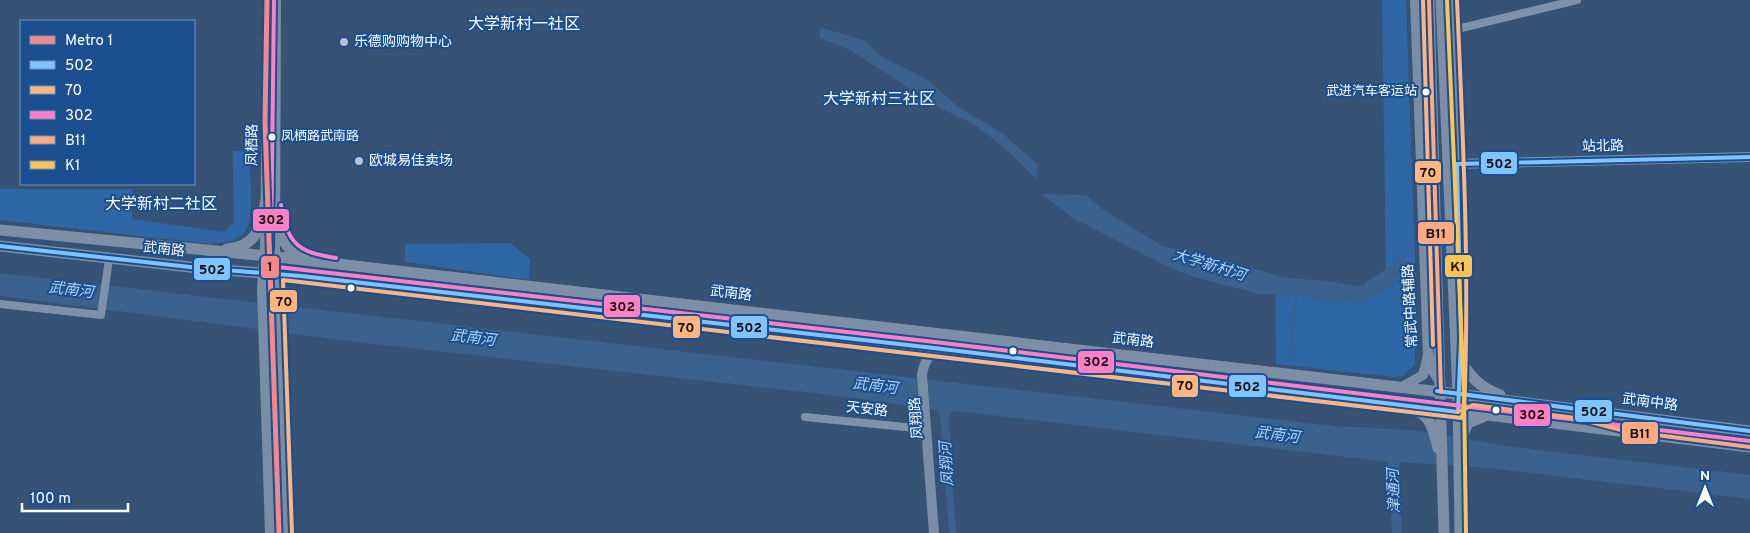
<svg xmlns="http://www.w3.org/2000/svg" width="1750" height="533" viewBox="0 0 1750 533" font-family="Overpass,'Noto Sans SC',sans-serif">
	<rect width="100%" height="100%" fill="#365274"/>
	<g fill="#2f66a5">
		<path d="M1382 0H1406L1416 288 1415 364 1403 376 1393 377 1276 364 1275 276 1355 286 1363 285 1386 269Z"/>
		<path d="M233 151H249C249 169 257 222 243 234 234 242 221 242 210 244L0 220V189H132V219L224 232 234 222Z"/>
		<path d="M510 243 530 259 529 280 405 262V244Z"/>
	</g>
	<g fill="#3b618d">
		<path d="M823 28 863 40 882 57 925 78 960 108 1002 133 1037 164V180L1006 149 973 124 940 108 850 50 820 38V29Z"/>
		<path d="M1041 194 1086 195 1102 209 1164 247 1199 253 1286 278 1329 281 1355 286 1363 285 1395 263 1406 252V262L1394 284 1360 303 1319 300 1299 295 1259 294 1194 277 1168 267 1073 218Z"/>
		<path d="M0 273 1333 426 1413 430 1513 447 1750 475V499L1488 468 1399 462 1402 533H1392L1388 462 957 411 952 412 949 417 956 533H949L940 416 937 410 831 395 357 342 0 296Z"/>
	</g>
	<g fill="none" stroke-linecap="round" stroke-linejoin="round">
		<path stroke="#3b618d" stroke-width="2" d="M1290 360 1296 293"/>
		<g stroke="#7d92a8" stroke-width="8">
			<path d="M1453 30 1577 0"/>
			<path d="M0 304 101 315 109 259"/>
			<path d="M805 417 925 429"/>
		</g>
		<g stroke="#798da4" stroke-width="10">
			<path d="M268 0 265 247 262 289 270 533"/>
			<path d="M276 0 275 249 278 294 286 533"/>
			<path d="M1451 0 1459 203 1460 324"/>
			<path d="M1451 164 1750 157"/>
			<path d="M1402 387 1423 375 1428 356 1415 0"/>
			<path d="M934 533 922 375C924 358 936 346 948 335"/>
		</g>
		<g stroke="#7d8ea7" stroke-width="11">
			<path d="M1429 0 1444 533"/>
			<path d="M1441 0 1458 394 1460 533"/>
			<path d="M1442 18 1453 30 1443 42"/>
			<path d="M275 202C278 223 279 250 303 256"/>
			<path d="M0 230 278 257 1441 392 1750 431"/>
			<path d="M1422 237 1434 214"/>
			<path d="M0 246 199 268 301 276 934 348 1750 447"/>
			<path d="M227 249C258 247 261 225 266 200"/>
			<path d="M1458 354C1466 373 1480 388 1500 395"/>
			<path d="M1428 356 1432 369 1440 381"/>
			<path d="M1413 410C1431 414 1434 432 1438 448"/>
			<path d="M1462 442 1463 434 1468 423 1483 417"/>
		</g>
		<defs>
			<g id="bus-1">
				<path d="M0 246 199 268 301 276 934 348 1458 412 1461 339 1457 164 1750 157"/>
				<path d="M1437 391 1750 431"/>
			</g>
			<g id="bus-2">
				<path d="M1423 0 1433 345"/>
				<path d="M292 533 283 280 1461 418 1464 412C1470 275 1463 137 1457 0"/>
			</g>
			<g id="bus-3">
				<path d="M274 0 271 247 269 266 935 342 1750 441"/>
				<path d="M281 205C288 244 297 252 336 258"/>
			</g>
			<g id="bus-4">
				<path d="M1429 0 1441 392"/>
				<path d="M1458 412 1473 405 1575 418 1625 431 1750 447"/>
			</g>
			<path id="bus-5" d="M1447 0 1464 394 1466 533"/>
		</defs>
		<use href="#bus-1" stroke="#1b4f8f" stroke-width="8"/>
		<use href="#bus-2" stroke="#1b4f8f" stroke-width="8"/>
		<use href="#bus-3" stroke="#1b4f8f" stroke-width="8"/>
		<use href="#bus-4" stroke="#1b4f8f" stroke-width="8"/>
		<use href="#bus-5" stroke="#1b4f8f" stroke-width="8"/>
		<use href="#bus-1" stroke="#80c4ff" stroke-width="4"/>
		<use href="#bus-2" stroke="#ffb580" stroke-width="4"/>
		<use href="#bus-3" stroke="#ff80c5" stroke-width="4"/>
		<use href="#bus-4" stroke="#ffa980" stroke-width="4"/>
		<use href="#bus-5" stroke="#fcc553" stroke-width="4"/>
		<defs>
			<path id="metro-1" d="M267 0 265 122 279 533"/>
		</defs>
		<use href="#metro-1" stroke="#1b4f8f" stroke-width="9"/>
		<use href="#metro-1" stroke="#f58989" stroke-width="5"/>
	</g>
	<g fill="#b9c2ce" stroke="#1b4f8f" stroke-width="2">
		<circle cx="344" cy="42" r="5"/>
		<circle cx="359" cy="161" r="5"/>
	</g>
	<g fill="#fff" stroke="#1b4f8f" stroke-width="2">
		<circle cx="1426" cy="92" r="4.5"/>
		<circle cx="272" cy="137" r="4.5"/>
		<circle cx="351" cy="288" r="4.5"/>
		<circle cx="1013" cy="351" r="4.5"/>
		<circle cx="1496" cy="410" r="4.5"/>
	</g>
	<g text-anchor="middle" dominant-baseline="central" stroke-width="4" stroke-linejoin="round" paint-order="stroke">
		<g font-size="13" fill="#fff" stroke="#1b4f8f" text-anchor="end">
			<text x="1417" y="92">武进汽车客运站</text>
			<text x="281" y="137" text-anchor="start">凤栖路武南路</text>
		</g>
		<g font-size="14" fill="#fff" stroke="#1b4f8f" text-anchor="start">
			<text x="354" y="42">乐德购购物中心</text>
			<text x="369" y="161">欧城易佳卖场</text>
		</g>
		<g font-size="14" fill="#fff" stroke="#1b4f8f">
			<text transform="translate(253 145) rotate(-89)">凤栖路</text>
			<text transform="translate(1603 147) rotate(-1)">站北路</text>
			<text transform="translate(164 250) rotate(6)">武南路</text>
			<text transform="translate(731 294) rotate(7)">武南路</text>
			<text transform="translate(1411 306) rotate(-93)">常武中路辅路</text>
			<text transform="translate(1133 341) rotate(7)">武南路</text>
			<text transform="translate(1650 403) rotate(7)">武南中路</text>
			<text transform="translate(867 410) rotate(6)">天安路</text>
			<text transform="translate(917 418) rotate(-94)">凤翔路</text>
		</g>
		<g font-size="15" font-style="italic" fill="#b5d3f5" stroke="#1b4f8f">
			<text transform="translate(1209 266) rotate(17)">大学新村河</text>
			<text transform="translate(71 291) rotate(7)">武南河</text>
			<text transform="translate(473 339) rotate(7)">武南河</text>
			<text transform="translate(875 387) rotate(7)">武南河</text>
			<text transform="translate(1277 436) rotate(7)">武南河</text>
			<text transform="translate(948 464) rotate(-94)">凤翔河</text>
			<text transform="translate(1395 491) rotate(-92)">津通河</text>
		</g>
		<g font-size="16" fill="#fff" stroke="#1b4f8f">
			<text x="524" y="25">大学新村一社区</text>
			<text x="879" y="100">大学新村三社区</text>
			<text x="161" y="205">大学新村二社区</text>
		</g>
	</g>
	<g stroke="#1b4f8f" stroke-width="2">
		<rect x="1480" y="151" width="38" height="24" rx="5" fill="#80c4ff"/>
		<rect x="1414" y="160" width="28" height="24" rx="5" fill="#ffb580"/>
		<rect x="252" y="208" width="38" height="24" rx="5" fill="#ff80c5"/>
		<rect x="1417" y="221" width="38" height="24" rx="5" fill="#ffa980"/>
		<rect x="1444" y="254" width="29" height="24" rx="5" fill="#fcc553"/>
		<rect x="260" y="255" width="20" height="24" rx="5" fill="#f58989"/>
		<rect x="193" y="257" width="38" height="24" rx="5" fill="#80c4ff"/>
		<rect x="269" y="289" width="29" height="24" rx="5" fill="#ffb580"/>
		<rect x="603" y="294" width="38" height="24" rx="5" fill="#ff80c5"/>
		<rect x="730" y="315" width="38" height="24" rx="5" fill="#80c4ff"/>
		<rect x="672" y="315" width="29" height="24" rx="5" fill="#ffb580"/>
		<rect x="1077" y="350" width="38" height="24" rx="5" fill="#ff80c5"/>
		<rect x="1171" y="374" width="28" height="24" rx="5" fill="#ffb580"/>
		<rect x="1228" y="374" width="39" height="24" rx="5" fill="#80c4ff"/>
		<rect x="1574" y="399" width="39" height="24" rx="5" fill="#80c4ff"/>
		<rect x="1513" y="403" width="38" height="24" rx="5" fill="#ff80c5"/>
		<rect x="1621" y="421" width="38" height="24" rx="5" fill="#ffa980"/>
	</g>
	<g font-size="14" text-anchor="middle" font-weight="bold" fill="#111">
		<text x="1499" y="168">502</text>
		<text x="1428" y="177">70</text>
		<text x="271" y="224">302</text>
		<text x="1436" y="238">B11</text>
		<text x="1458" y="271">K1</text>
		<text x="270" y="271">1</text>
		<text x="212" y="274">502</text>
		<text x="284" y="306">70</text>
		<text x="622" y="311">302</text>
		<text x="749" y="332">502</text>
		<text x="686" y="332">70</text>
		<text x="1096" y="366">302</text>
		<text x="1185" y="390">70</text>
		<text x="1247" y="391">502</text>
		<text x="1594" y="416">502</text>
		<text x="1532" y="419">302</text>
		<text x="1640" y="438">B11</text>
	</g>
	<rect x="20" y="20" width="175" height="165" fill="#1b4f8f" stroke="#7695bc"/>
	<rect x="30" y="36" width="25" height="8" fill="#f58989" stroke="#7695bc"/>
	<text x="65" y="45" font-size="15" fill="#ffffff">Metro 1</text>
	<rect x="30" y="61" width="25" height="8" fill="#80c4ff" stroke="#7695bc"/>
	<text x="65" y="70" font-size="15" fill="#ffffff">502</text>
	<rect x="30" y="86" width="25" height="8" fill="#ffb580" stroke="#7695bc"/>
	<text x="65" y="95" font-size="15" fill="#ffffff">70</text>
	<rect x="30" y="111" width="25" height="8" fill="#ff80c5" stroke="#7695bc"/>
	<text x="65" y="120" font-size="15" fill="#ffffff">302</text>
	<rect x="30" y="136" width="25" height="8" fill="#ffa980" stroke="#7695bc"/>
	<text x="65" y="145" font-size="15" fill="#ffffff">B11</text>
	<rect x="30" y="161" width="25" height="8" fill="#fcc553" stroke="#7695bc"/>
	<text x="65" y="170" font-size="15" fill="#ffffff">K1</text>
	<g transform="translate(1705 488)" stroke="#1b4f8f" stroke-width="4" paint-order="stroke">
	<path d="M0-4L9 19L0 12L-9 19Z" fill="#ffffff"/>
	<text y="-8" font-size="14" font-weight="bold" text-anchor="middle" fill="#ffffff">N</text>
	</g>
	<path d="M22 503v8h106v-8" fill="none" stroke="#ffffff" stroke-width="2.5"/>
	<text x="30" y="503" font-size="15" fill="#ffffff" stroke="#1b4f8f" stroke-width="4" paint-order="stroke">100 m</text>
</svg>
